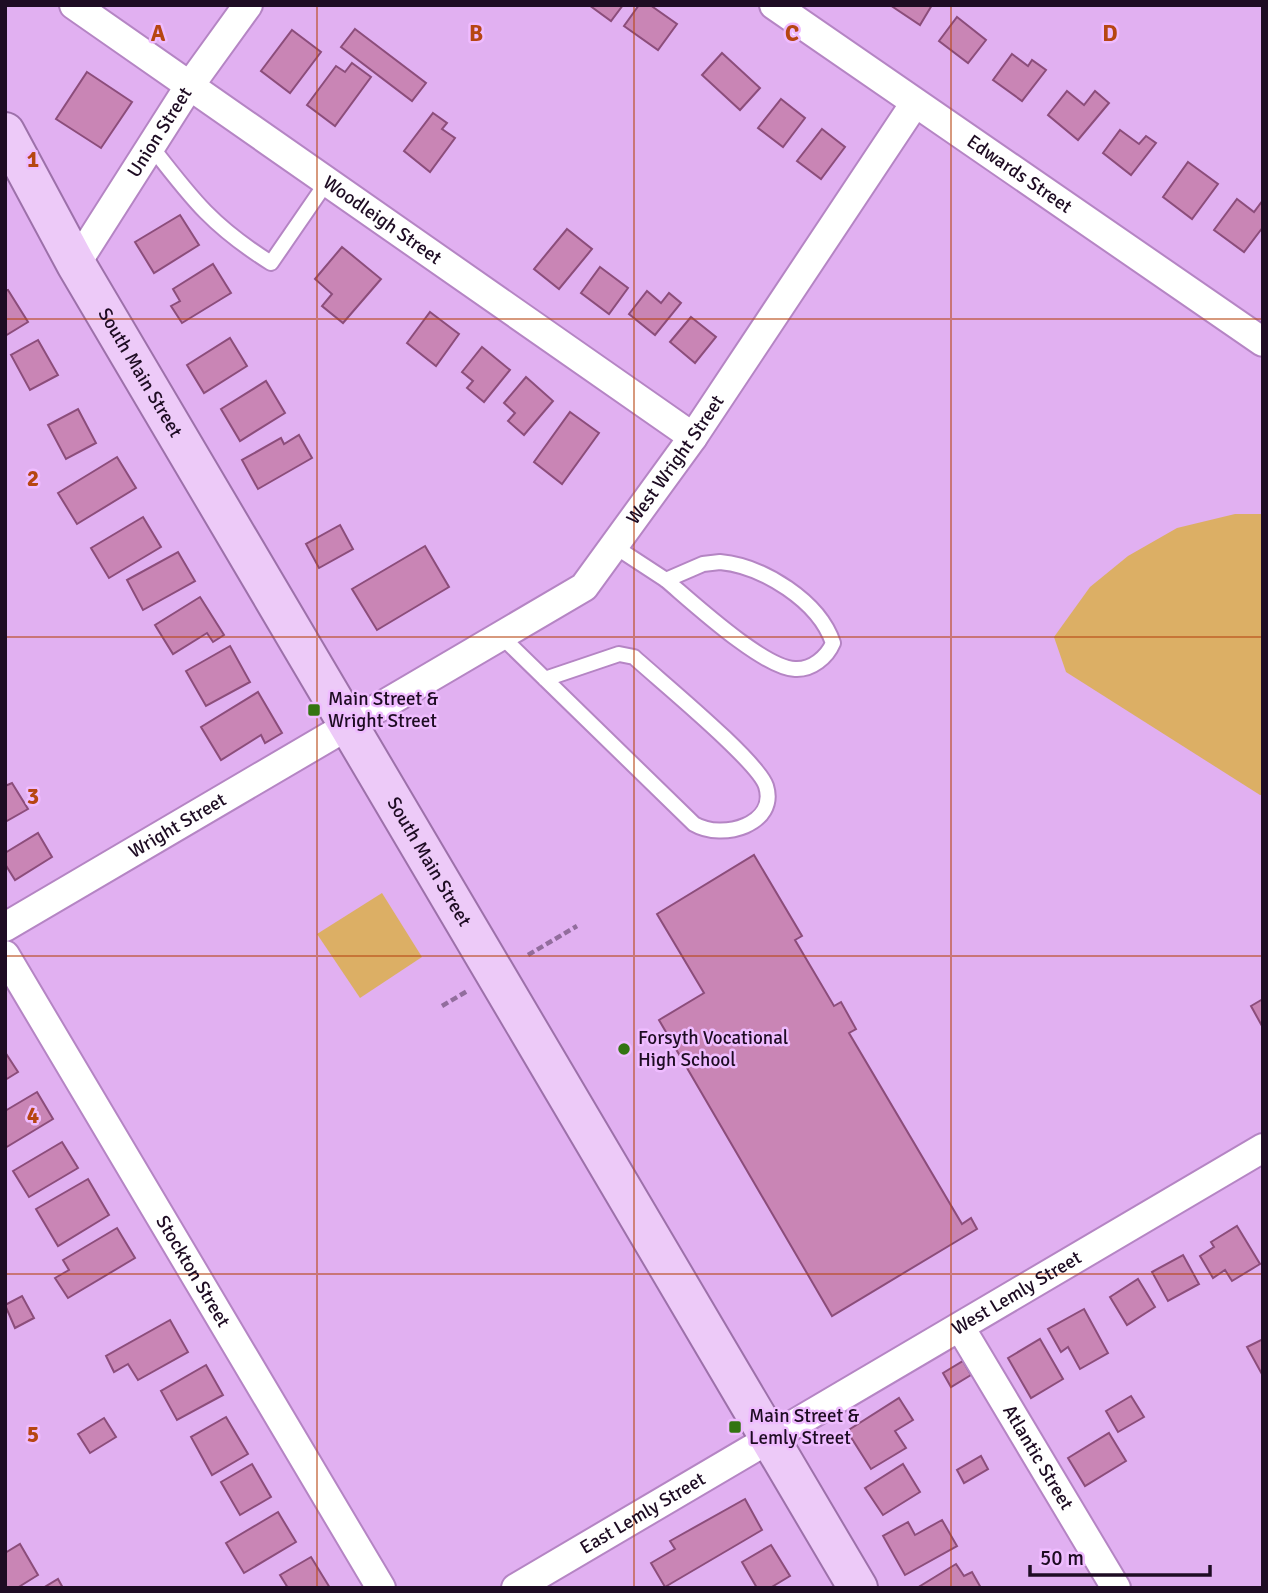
<svg xmlns="http://www.w3.org/2000/svg" width="1268" height="1593" viewBox="0 0 1268 1593" font-family="Signika,sans-serif">
	<rect width="100%" height="100%" fill="#e1b0f1"/>
	<g fill="#dcaf65">
		<path d="M1235 514H1263V795H1260L1066 672 1054 637 1090 587 1128 556 1177 528Z"/>
		<path d="M382 893 422 957 360 998 317 934Z"/>
	</g>
	<g fill="#c985b5" stroke="#8c4d7b" stroke-width="2">
		<path d="M589 5H623L611 21Z"/>
		<path d="M639 5H650L677 24 658 50 624 26Z"/>
		<path d="M890 5H932L920 25Z"/>
		<path d="M957 17 986 40 968 63 939 41Z"/>
		<path d="M355 29 426 83 412 101 341 47Z"/>
		<path d="M292 30 321 52 290 93 261 71Z"/>
		<path d="M722 53 760 88 740 110 702 75Z"/>
		<path d="M1012 54 1028 66 1032 60 1046 70 1022 101 993 80Z"/>
		<path d="M352 63 371 77 335 126 307 105 336 66 345 72Z"/>
		<path d="M87 72 132 102 101 148 56 119Z"/>
		<path d="M1067 91 1084 105 1095 91 1109 103 1078 140 1048 115Z"/>
		<path d="M781 99 805 118 783 147 758 128Z"/>
		<path d="M433 113 447 123 442 129 455 138 430 172 404 151Z"/>
		<path d="M822 129 845 147 821 179 797 161Z"/>
		<path d="M1120 130 1139 144 1146 136 1156 143 1131 175 1103 153Z"/>
		<path d="M1188 162 1218 184 1192 219 1163 197Z"/>
		<path d="M1237 199 1254 212 1263 200V227L1244 252 1214 230Z"/>
		<path d="M180 215 199 245 154 273 135 242Z"/>
		<path d="M567 229 592 249 559 289 534 269Z"/>
		<path d="M342 247 381 279 343 323 322 306 332 294 315 279Z"/>
		<path d="M213 264 231 293 182 323 171 306 180 301 173 289Z"/>
		<path d="M600 267 628 288 609 314 581 293Z"/>
		<path d="M8 290 28 322 5 336V291Z"/>
		<path d="M647 291 661 303 669 293 681 303 655 335 629 314Z"/>
		<path d="M430 312 459 334 436 366 407 343Z"/>
		<path d="M691 317 716 337 695 363 670 342Z"/>
		<path d="M230 338 247 366 204 393 187 365Z"/>
		<path d="M38 340 58 375 30 390 11 355Z"/>
		<path d="M482 347 510 370 484 402 467 388 473 381 462 372Z"/>
		<path d="M526 377 553 401 524 435 508 421 515 413 504 403Z"/>
		<path d="M266 381 285 413 240 441 221 409Z"/>
		<path d="M78 409 96 443 66 459 48 425Z"/>
		<path d="M570 412 599 433 562 484 534 462Z"/>
		<path d="M299 435 312 458 258 489 242 460 281 438 284 444Z"/>
		<path d="M117 457 136 488 77 524 58 493Z"/>
		<path d="M143 517 161 547 109 578 91 548Z"/>
		<path d="M340 525 353 549 319 568 306 544Z"/>
		<path d="M425 546 449 587 377 630 352 589Z"/>
		<path d="M178 552 195 581 143 610 127 580Z"/>
		<path d="M200 597 224 635 213 642 207 633 173 654 155 625Z"/>
		<path d="M230 646 250 682 206 706 186 671Z"/>
		<path d="M258 692 282 733 265 743 261 735 221 760 201 727Z"/>
		<path d="M12 783 28 809 5 822V786Z"/>
		<path d="M38 833 52 857 15 880 5 864V853Z"/>
		<path d="M754 855 802 936 795 940 834 1006 841 1002 856 1029 849 1033 962 1224 971 1218 977 1229 832 1316 659 1020 704 993 657 914Z"/>
		<path d="M1263 999V1026H1262L1251 1006Z"/>
		<path d="M5 1052 18 1072 5 1080Z"/>
		<path d="M37 1092 53 1119 5 1148V1111Z"/>
		<path d="M62 1142 78 1168 29 1197 13 1171Z"/>
		<path d="M88 1179 109 1215 58 1246 36 1209Z"/>
		<path d="M1237 1226 1260 1264 1232 1281 1225 1270 1213 1278 1200 1256 1214 1247 1211 1242Z"/>
		<path d="M117 1228 135 1258 68 1298 55 1278 69 1270 63 1260Z"/>
		<path d="M1183 1255 1199 1284 1168 1301 1152 1272Z"/>
		<path d="M1138 1279 1155 1307 1127 1325 1110 1297Z"/>
		<path d="M22 1296 34 1318 15 1328 5 1305Z"/>
		<path d="M1084 1309 1108 1353 1080 1369 1068 1347 1061 1352 1048 1329Z"/>
		<path d="M170 1320 188 1352 138 1380 128 1364 114 1372 106 1356Z"/>
		<path d="M1040 1339 1063 1379 1031 1398 1008 1358Z"/>
		<path d="M1263 1339V1376L1247 1347Z"/>
		<path d="M963 1361 971 1375 951 1387 943 1373Z"/>
		<path d="M206 1365 223 1395 177 1420 161 1391Z"/>
		<path d="M1131 1396 1144 1417 1118 1432 1106 1411Z"/>
		<path d="M899 1398 913 1420 895 1431 906 1448 871 1469 847 1431Z"/>
		<path d="M226 1417 248 1454 212 1475 191 1437Z"/>
		<path d="M104 1418 116 1437 90 1453 78 1434Z"/>
		<path d="M1109 1433 1126 1461 1085 1486 1068 1458Z"/>
		<path d="M981 1456 988 1469 964 1483 957 1470Z"/>
		<path d="M252 1464 271 1497 240 1515 221 1482Z"/>
		<path d="M903 1464 920 1492 883 1515 865 1488Z"/>
		<path d="M745 1499 762 1530 665 1587 651 1563 675 1549 670 1541Z"/>
		<path d="M278 1512 296 1542 244 1573 226 1543Z"/>
		<path d="M942 1520 957 1546 905 1575 883 1536 908 1522 915 1535Z"/>
		<path d="M20 1544 38 1575 17 1588H5V1553Z"/>
		<path d="M771 1545 790 1576 770 1588H757L742 1562Z"/>
		<path d="M311 1557 330 1588H288L280 1575Z"/>
		<path d="M956 1564 964 1576 972 1572 981 1588H917Z"/>
		<path d="M58 1579 63 1588H43Z"/>
	</g>
	<g fill="none" stroke-linecap="round" stroke-linejoin="round">
		<defs>
			<g id="service">
				<path d="M151 146C192 199 212 226 271 263L326 183"/>
				<path d="M614 546 666 580"/>
				<path d="M720 562C763 566 819 601 833 643 827 657 812 670 795 669 763 668 691 601 666 580L703 564Z"/>
				<path d="M501 636 694 824C723 841 778 824 766 786 758 761 659 680 634 657L619 654 545 679"/>
			</g>
			<g id="minor">
				<path id="s1" d="M74 5 693 437"/>
				<path id="s2" d="M774 5 1263 342"/>
				<path id="s3" d="M76 264 188 88 248 5"/>
				<path id="s4" d="M5 927 584 587 693 437 915 103"/>
				<path id="s5" d="M5 955 381 1588"/>
				<path id="s6" d="M960 1327 1116 1588"/>
				<path id="s7" d="M516 1588 1263 1148"/>
			</g>
			<g id="primary">
				<path id="s8" d="M5 132 76 264 858 1588"/>
			</g>
		</defs>
		<use href="#service" stroke="#b585c4" stroke-width="18"/>
		<use href="#minor" stroke="#b585c4" stroke-width="32"/>
		<use href="#primary" stroke="#9d71aa" stroke-width="42"/>
		<g stroke="#926d9d" stroke-width="4.5" stroke-dasharray="7 3.5" stroke-linecap="butt">
			<path d="M528 955 577 926"/>
			<path d="M442 1006 469 990"/>
		</g>
		<use href="#service" stroke="#fff" stroke-width="14"/>
		<use href="#minor" stroke="#fff" stroke-width="28"/>
		<use href="#primary" stroke="#edcaf8" stroke-width="38"/>
	</g>
	<path fill="none" stroke="#b64612" stroke-width="2" stroke-opacity="0.55" d="M317 5V1588M634 5V1588M951 5V1588M5 319H1263M5 637H1263M5 956H1263M5 1274H1263"/>
	<g fill="#337412" stroke="#efbcff" stroke-width="2.5">
		<rect x="307" y="703" width="14" height="14" rx="3.5"/>
		<circle cx="624" cy="1049" r="7"/>
		<rect x="728" y="1420" width="14" height="14" rx="3.5"/>
	</g>
	<g text-anchor="middle" dominant-baseline="central" stroke-width="5" stroke-linejoin="round" paint-order="stroke">
		<g font-size="19" fill="#1e0c23" stroke="#efbcff">
			<text stroke="none"><textPath href="#s3" startOffset="156">Union Street</textPath></text>
			<text stroke="none"><textPath href="#s2" startOffset="298">Edwards Street</textPath></text>
			<text stroke="none"><textPath href="#s1" startOffset="376">Woodleigh Street</textPath></text>
			<text stroke="none"><textPath href="#s8" startOffset="276">South Main Street</textPath></text>
			<text stroke="none"><textPath href="#s4" startOffset="828">West Wright Street</textPath></text>
			<text stroke="none"><textPath href="#s4" startOffset="200">Wright Street</textPath></text>
			<text stroke="none"><textPath href="#s8" startOffset="844">South Main Street</textPath></text>
			<text stroke="none"><textPath href="#s5" startOffset="368">Stockton Street</textPath></text>
			<text stroke="none"><textPath href="#s7" startOffset="581">West Lemly Street</textPath></text>
			<text stroke="none"><textPath href="#s6" startOffset="152">Atlantic Street</textPath></text>
			<text stroke="none"><textPath href="#s7" startOffset="147">East Lemly Street</textPath></text>
		</g>
		<g font-size="19" fill="#1e0c23" stroke="#efbcff" text-anchor="start">
			<text x="328" y="699">Main Street &amp;<tspan x="328" dy="22">Wright Street</tspan></text>
			<text x="638" y="1038">Forsyth Vocational<tspan x="638" dy="22">High School</tspan></text>
			<text x="749" y="1416">Main Street &amp;<tspan x="749" dy="22">Lemly Street</tspan></text>
		</g>
	</g>
	<g font-size="23" text-anchor="middle" font-weight="bold" fill="#b64612" stroke="#efbcff" stroke-width="5" stroke-linejoin="round" paint-order="stroke">
		<text x="158" y="41">A</text>
		<text x="476" y="41">B</text>
		<text x="792" y="41">C</text>
		<text x="1110" y="41">D</text>
		<text x="33" y="167">1</text>
		<text x="33" y="486">2</text>
		<text x="33" y="804">3</text>
		<text x="33" y="1123">4</text>
		<text x="33" y="1442">5</text>
	</g>
	<rect width="1268" height="1593" fill="none" stroke="#1e0c23" stroke-width="14"/>
	<path d="M1030 1565v10h180v-10" fill="none" stroke="#1e0c23" stroke-width="3.5"/>
	<text x="1040" y="1565" font-size="21" fill="#1e0c23" stroke="#efbcff" stroke-width="5" paint-order="stroke">50 m</text>
</svg>
